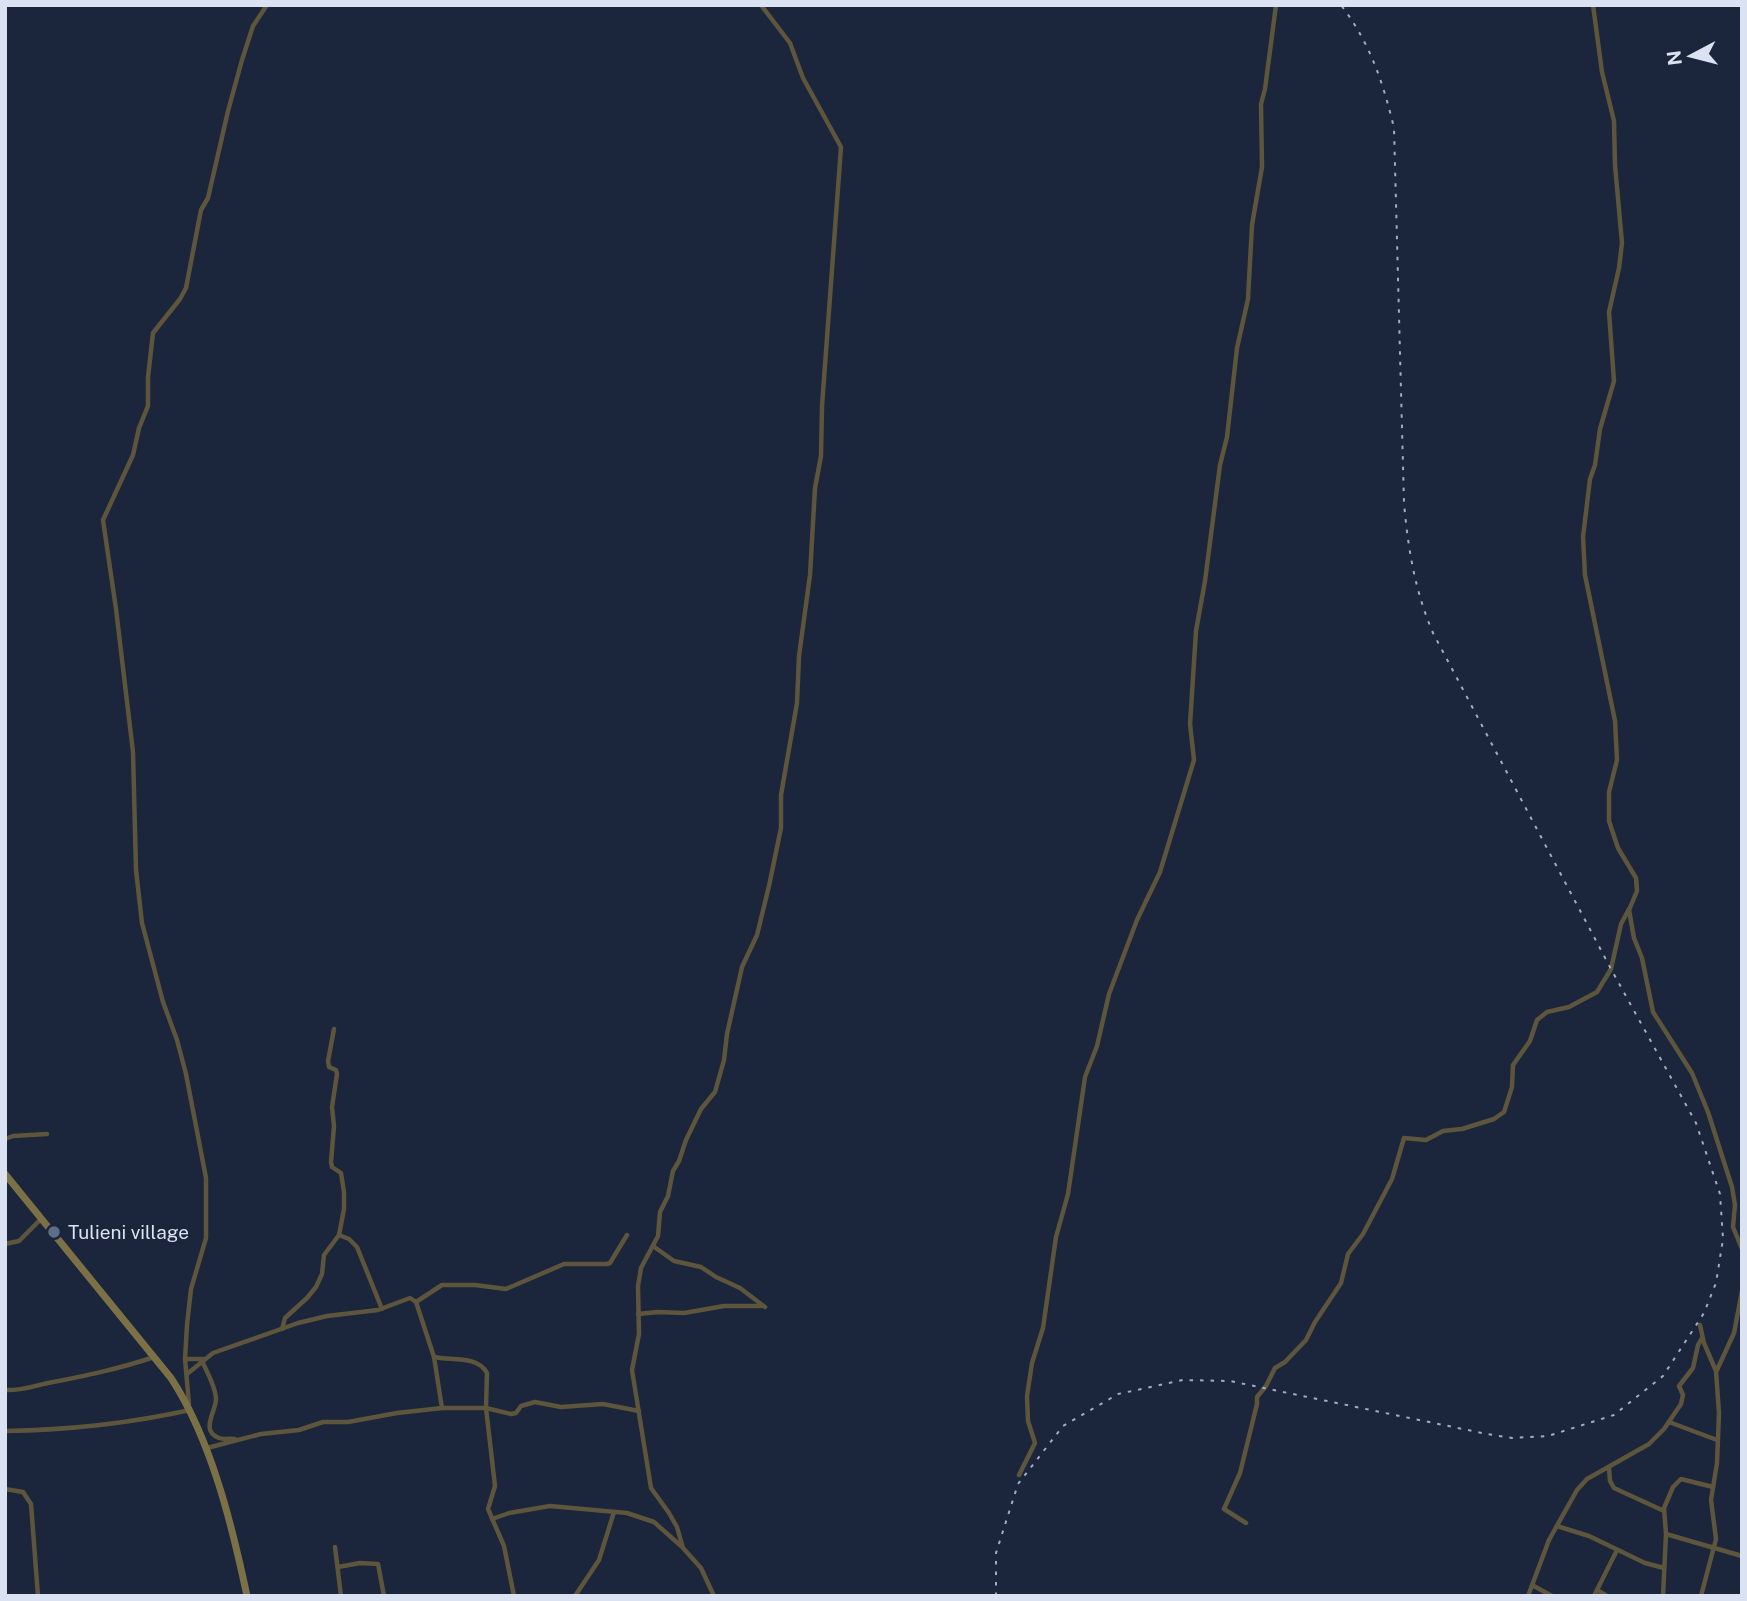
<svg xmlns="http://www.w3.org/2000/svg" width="1747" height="1601" viewBox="0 0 1747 1601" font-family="'Public Sans',sans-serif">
	<rect width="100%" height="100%" fill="#1b253b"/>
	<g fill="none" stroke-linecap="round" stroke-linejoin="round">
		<g stroke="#5d563c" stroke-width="4.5">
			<path d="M1593 5 1602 72 1614 121 1615 165 1622 243 1619 268 1609 312 1614 381 1600 429 1595 465 1590 479 1583 537 1585 575 1615 721 1617 760 1609 792V821L1618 848 1636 878 1637 891 1629 910 1634 938 1642 958 1653 1012 1692 1073 1708 1112 1732 1187 1735 1205 1733 1227 1742 1249"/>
			<path d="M5 1139 13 1136 47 1134"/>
			<path d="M339 1235 349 1239 357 1247 382 1309"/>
			<path d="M5 1244 19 1241 41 1219"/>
			<path d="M653 1246 674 1261 701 1267 716 1277 740 1288 765 1307"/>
			<path d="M416 1302 442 1285H475L506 1289 564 1264H607L610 1263 627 1235"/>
			<path d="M638 1314 658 1312 684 1313 724 1306H761"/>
			<path d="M1700 1325 1704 1343 1716 1371 1719 1413 1717 1463 1711 1500 1716 1539 1701 1596"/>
			<path d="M282 1329 285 1318 307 1298 316 1287 322 1274 324 1255 339 1235 344 1209V1192L341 1173 332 1167 331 1162 334 1126 332 1107 337 1074 336 1070 329 1067 328 1061 334 1029"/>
			<path d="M434 1357C451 1361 477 1355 487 1373L486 1408 495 1486 488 1509 504 1546 514 1596"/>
			<path d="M185 1359H203"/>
			<path d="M202 1361C207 1372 215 1385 216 1398 217 1410 199 1431 219 1438 224 1440 230 1438 235 1439"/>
			<path d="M1717 1370 1734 1333 1742 1291"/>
			<path d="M187 1374 213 1353 298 1323 327 1316 378 1310 410 1298 416 1302 434 1357 442 1408"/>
			<path d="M5 1390C21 1391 33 1386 48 1383 84 1376 119 1369 154 1357"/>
			<path d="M189 1404 185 1359 187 1325 191 1289 206 1238V1178L186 1074 177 1040 163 1002 142 923 136 870 133 752 116 609 103 520 133 455 139 428 148 406V377L153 333 180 299 186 288 201 210 208 198 228 111 242 60 253 26 267 5"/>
			<path d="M1669 1422 1717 1440"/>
			<path d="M5 1431C70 1430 127 1424 190 1410"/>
			<path d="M207 1448 261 1434 299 1430 323 1422H348L397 1413 442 1408H486L511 1414 516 1413 521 1406 535 1402 561 1407 603 1404 639 1411"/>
			<path d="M1609 1468 1610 1481 1614 1488 1664 1511"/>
			<path d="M1019 1475 1035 1443 1028 1421 1027 1396 1032 1363 1043 1328 1056 1237 1068 1194 1085 1077 1097 1046 1109 994 1137 920 1160 872 1194 760 1190 724 1196 631 1205 581 1220 465 1227 437 1237 348 1248 299 1252 225 1262 167 1261 104 1265 89 1276 5"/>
			<path d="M5 1489 23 1492 31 1504 38 1596"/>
			<path d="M492 1519 509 1513 550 1506 627 1513 654 1522 681 1546"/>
			<path d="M1246 1523 1224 1509 1240 1473 1257 1404V1397L1266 1386 1275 1368 1285 1362 1306 1340 1315 1322 1341 1283 1348 1254 1363 1234 1392 1179 1404 1138 1426 1140 1443 1131 1462 1129 1494 1119 1504 1112 1512 1087 1513 1065 1530 1041 1537 1020 1547 1012 1569 1007 1597 992 1611 969 1621 924 1629 909"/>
			<path d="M1557 1526 1589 1536 1645 1563 1664 1568"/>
			<path d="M1666 1534 1742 1556"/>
			<path d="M335 1547 341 1596"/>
			<path d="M338 1567 360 1563 378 1564 384 1596"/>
			<path d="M1532 1585 1552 1596"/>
			<path d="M1597 1590 1607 1596"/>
			<path d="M575 1596 599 1560 614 1512"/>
			<path d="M714 1596 701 1568 683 1548 677 1527 669 1513 651 1488 632 1370 639 1334 638 1286 641 1268 658 1236 660 1212 668 1196 673 1171 679 1161 686 1140 701 1109 715 1092 724 1060 727 1034 742 967 757 935 769 886 781 828V795L797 703 799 656 810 575 815 488 821 456 822 406 841 147 803 78 790 43 761 5"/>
			<path d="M1528 1596 1549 1540 1577 1490 1587 1479 1649 1444 1664 1429 1681 1404 1683 1395 1679 1386 1693 1368 1698 1345 1702 1338"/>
			<path d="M1594 1596 1617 1550"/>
			<path d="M1663 1596 1666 1534 1664 1508 1673 1487 1681 1479 1713 1487"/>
		</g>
		<path stroke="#7c7146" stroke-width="7" d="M5 1174 171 1378C211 1439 232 1525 247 1596"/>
		<path stroke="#a4acbd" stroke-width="2" stroke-dasharray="3.5 7" stroke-linecap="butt" d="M996 1596V1553L1018 1484 1063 1426 1118 1394 1183 1380 1230 1381 1487 1434 1512 1438 1548 1436 1614 1415 1663 1376 1704 1313 1716 1283 1723 1239 1720 1194 1696 1123 1611 969 1433 633C1415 591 1408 549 1404 503L1394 128C1383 82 1370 43 1341 5"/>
	</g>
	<circle fill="#5c6f8a" stroke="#1b253b" stroke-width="2.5" cx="54" cy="1232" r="7"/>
	<g text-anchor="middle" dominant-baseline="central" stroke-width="5" stroke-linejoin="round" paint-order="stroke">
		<g font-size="19" fill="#dbe3f2" stroke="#1b253b" text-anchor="start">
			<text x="68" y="1232">Tulieni village</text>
		</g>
	</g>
	<rect width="1747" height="1601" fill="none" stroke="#dbe3f2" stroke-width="14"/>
	<g transform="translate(1691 56) rotate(263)" stroke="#1b253b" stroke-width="5" paint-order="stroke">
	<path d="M0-5L12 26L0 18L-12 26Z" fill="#dbe3f2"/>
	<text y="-10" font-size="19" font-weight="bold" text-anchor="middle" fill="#dbe3f2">N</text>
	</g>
</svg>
